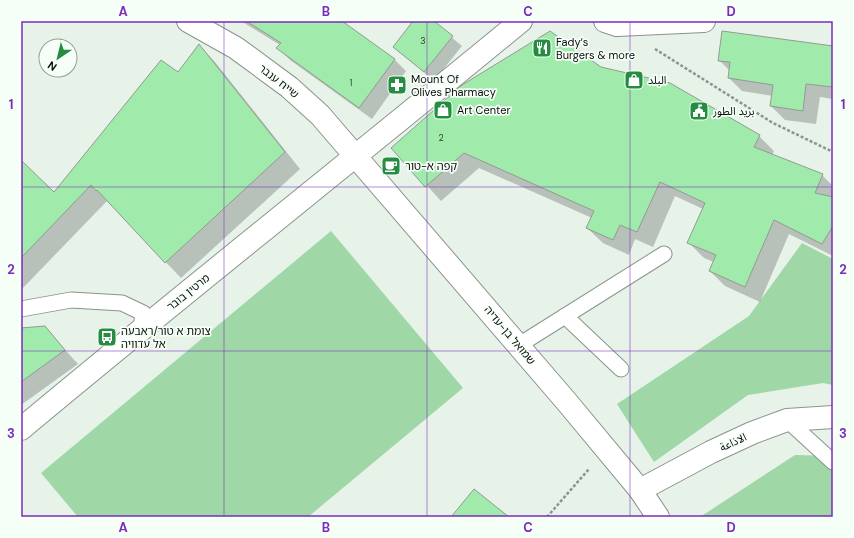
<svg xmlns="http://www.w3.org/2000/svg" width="854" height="538" viewBox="0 0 854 538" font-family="'DM Sans','Noto Sans Arabic','Noto Sans Hebrew',sans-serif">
	<rect width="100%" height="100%" fill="#e7f2e8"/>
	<g fill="#9fd7a7">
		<path d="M331 231 463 388 308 517H78L41 473Z"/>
		<path d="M802 243 833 259V385L823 383 748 395 654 462 617 404 749 316Z"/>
		<path d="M795 455 833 456V517H700Z"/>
	</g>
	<g fill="#0003">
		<path d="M241 21H341L394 59 406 71 372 119 290 60 278 48 280 45Z"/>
		<path d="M415 21H432L462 46 434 81 394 47Z"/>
		<path d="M200 46 215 62 300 169 181 278 107 201 21 290V181L54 193 178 73Z"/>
		<path d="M833 47V99L820 97 816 124 785 120 771 106 773 96 742 91 729 78 730 71 719 60Z"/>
		<path d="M600 68 759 136 774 151 772 155 822 175 833 186V256L789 234 760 302 725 286 710 271 714 262 704 258 689 243 703 209 675 196 653 247 635 239 629 255 603 243 587 228 592 218 479 168 441 201 393 148Z"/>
		<path d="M44 327 78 364 21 405V329Z"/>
	</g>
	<g fill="#a0ebac" stroke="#919b92">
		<path d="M246 21H342L395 59 359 108 276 48 281 43Z"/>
		<path d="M413 21H434L453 36 424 72 393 47Z"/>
		<path d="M550 31 601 67 670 83 760 135 754 147 823 174 815 193 833 197V226L822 244 774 220 745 287 709 271 716 255 687 243 705 203 660 182 637 232 620 225 613 240 586 228 594 211 464 153 425 187 391 148 462 85Z"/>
		<path d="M722 31 833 46V87L806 84 803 111 770 106 773 85 728 78 730 62 718 61Z"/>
		<path d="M199 44 285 152 165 263 97 190 96 191 91 185 21 258V160L54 192 161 60 178 72Z"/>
		<path d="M45 326 65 350 21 382V328Z"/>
		<path d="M474 489 509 517H451Z"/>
	</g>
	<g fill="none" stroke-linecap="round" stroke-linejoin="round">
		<defs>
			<g id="lane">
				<path d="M21 309 71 300 122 303 143 313 141 329"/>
				<path d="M565 316 621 369"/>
				<path d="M519 345 664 254"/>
				<path d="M787 420 833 462"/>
			</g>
			<g id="street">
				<path d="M605 21 617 25 704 21"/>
				<path d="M640 490 711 452 752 433 787 420 833 417"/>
			</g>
			<g id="secondary">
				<path d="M188 21 236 48 289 87 320 115 566 401 640 490 658 517"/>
				<path d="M21 429C186 291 355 158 521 21"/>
			</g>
		</defs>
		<use href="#lane" stroke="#8b948c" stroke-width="17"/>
		<use href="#street" stroke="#8b948c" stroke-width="24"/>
		<use href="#secondary" stroke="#8b948c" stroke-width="24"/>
		<g stroke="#8c948d" stroke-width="2.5" stroke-dasharray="3 2" stroke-linecap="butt">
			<path d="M655 49 773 123 833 152"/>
			<path d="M547 517 589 469"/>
		</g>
		<use href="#lane" stroke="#fff" stroke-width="15"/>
		<use href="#street" stroke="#fff" stroke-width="22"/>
		<use href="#secondary" stroke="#fff" stroke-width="22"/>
	</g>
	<path fill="none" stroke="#7b2cbf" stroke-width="1" stroke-opacity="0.55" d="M224 21V517M427 21V517M630 21V517M21 187H833M21 351H833"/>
	<defs>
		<symbol id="restaurant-square" viewBox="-11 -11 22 22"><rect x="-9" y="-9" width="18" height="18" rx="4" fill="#258c42" stroke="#f6fff7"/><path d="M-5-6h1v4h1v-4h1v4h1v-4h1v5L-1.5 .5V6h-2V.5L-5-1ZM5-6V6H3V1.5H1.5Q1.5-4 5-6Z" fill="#fff"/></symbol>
		<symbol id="shop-square" viewBox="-11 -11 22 22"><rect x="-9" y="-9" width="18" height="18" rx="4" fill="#258c42" stroke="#f6fff7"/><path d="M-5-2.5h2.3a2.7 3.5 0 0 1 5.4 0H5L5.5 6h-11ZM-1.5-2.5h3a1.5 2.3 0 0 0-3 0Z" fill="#fff"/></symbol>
		<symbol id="pharmacy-square" viewBox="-11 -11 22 22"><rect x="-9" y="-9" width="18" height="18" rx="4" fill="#258c42" stroke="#f6fff7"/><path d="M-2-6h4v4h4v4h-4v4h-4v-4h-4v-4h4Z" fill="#fff"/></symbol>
		<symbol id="civic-square" viewBox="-11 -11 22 22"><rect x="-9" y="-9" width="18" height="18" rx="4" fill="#258c42" stroke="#f6fff7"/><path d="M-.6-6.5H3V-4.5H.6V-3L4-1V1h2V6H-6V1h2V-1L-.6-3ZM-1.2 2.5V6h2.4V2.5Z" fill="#fff"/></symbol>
		<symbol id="cafe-square" viewBox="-11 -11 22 22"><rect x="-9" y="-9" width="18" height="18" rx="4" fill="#258c42" stroke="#f6fff7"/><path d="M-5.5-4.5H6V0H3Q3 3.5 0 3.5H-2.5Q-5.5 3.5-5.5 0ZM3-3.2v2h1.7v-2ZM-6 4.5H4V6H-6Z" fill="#fff"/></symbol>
		<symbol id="bus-square" viewBox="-11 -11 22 22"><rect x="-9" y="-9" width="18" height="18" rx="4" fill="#258c42" stroke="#f6fff7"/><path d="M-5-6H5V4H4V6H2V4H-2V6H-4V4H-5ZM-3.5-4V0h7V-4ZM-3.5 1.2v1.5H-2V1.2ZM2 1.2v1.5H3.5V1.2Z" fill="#fff"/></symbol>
	</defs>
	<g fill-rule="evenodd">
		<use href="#restaurant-square" x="531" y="37" width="22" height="22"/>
		<use href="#shop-square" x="623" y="69" width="22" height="22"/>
		<use href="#pharmacy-square" x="386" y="74" width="22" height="22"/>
		<use href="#shop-square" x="432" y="99" width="22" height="22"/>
		<use href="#civic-square" x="688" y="100" width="22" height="22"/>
		<use href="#cafe-square" x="380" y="155" width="22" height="22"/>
		<use href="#bus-square" x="96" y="326" width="22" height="22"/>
	</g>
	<g text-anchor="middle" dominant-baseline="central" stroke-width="3.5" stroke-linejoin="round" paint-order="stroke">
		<g font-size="9" fill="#2f4432">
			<text x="423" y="41">3</text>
			<text x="351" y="83">1</text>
			<text x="441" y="138">2</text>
		</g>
		<g font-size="11" fill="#090d0a" stroke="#f6fff7" text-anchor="start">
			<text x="556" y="42">Fady‘s<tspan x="556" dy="13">Burgers &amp; more</tspan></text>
			<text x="411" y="79">Mount Of<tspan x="411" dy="13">Olives Pharmacy</tspan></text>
			<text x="648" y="80">البلد</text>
			<text x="457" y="110">Art Center</text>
			<text x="713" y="111">بريد الطور</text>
			<text x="405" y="166">קפה א-טור</text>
			<text x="121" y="331">צומת א טור/ראבעה<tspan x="121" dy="13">אל עדוויה</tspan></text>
		</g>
		<g font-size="11" fill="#090d0a" stroke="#f6fff7">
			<text transform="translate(279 81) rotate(38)">שייח ענבר</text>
			<text transform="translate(188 292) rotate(-39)">מרטין בובר</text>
			<text transform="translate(510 335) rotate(50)">שמואל בן-עדיה</text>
			<text transform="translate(733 442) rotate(-25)">الاذاعة</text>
		</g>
	</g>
	<rect width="854" height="538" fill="none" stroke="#f6fff7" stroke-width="44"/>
	<g transform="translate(58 58) rotate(215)"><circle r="19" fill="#f6fff7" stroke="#979e98"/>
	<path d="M0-3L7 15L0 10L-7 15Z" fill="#258c42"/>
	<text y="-6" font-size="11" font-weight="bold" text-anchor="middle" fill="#090d0a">N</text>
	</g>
	<rect x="22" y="22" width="810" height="494" fill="none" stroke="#7b2cbf" stroke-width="1.5"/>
	<g font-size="13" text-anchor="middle" font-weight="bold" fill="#7b2cbf">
		<text x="123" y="16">A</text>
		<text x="326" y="16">B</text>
		<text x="528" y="16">C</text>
		<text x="731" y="16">D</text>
		<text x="11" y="109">1</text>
		<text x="843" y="109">1</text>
		<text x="11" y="274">2</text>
		<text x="843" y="274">2</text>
		<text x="11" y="438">3</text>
		<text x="843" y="438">3</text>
		<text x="123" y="532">A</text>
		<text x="326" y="532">B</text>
		<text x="528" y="532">C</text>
		<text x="731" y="532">D</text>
	</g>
</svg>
